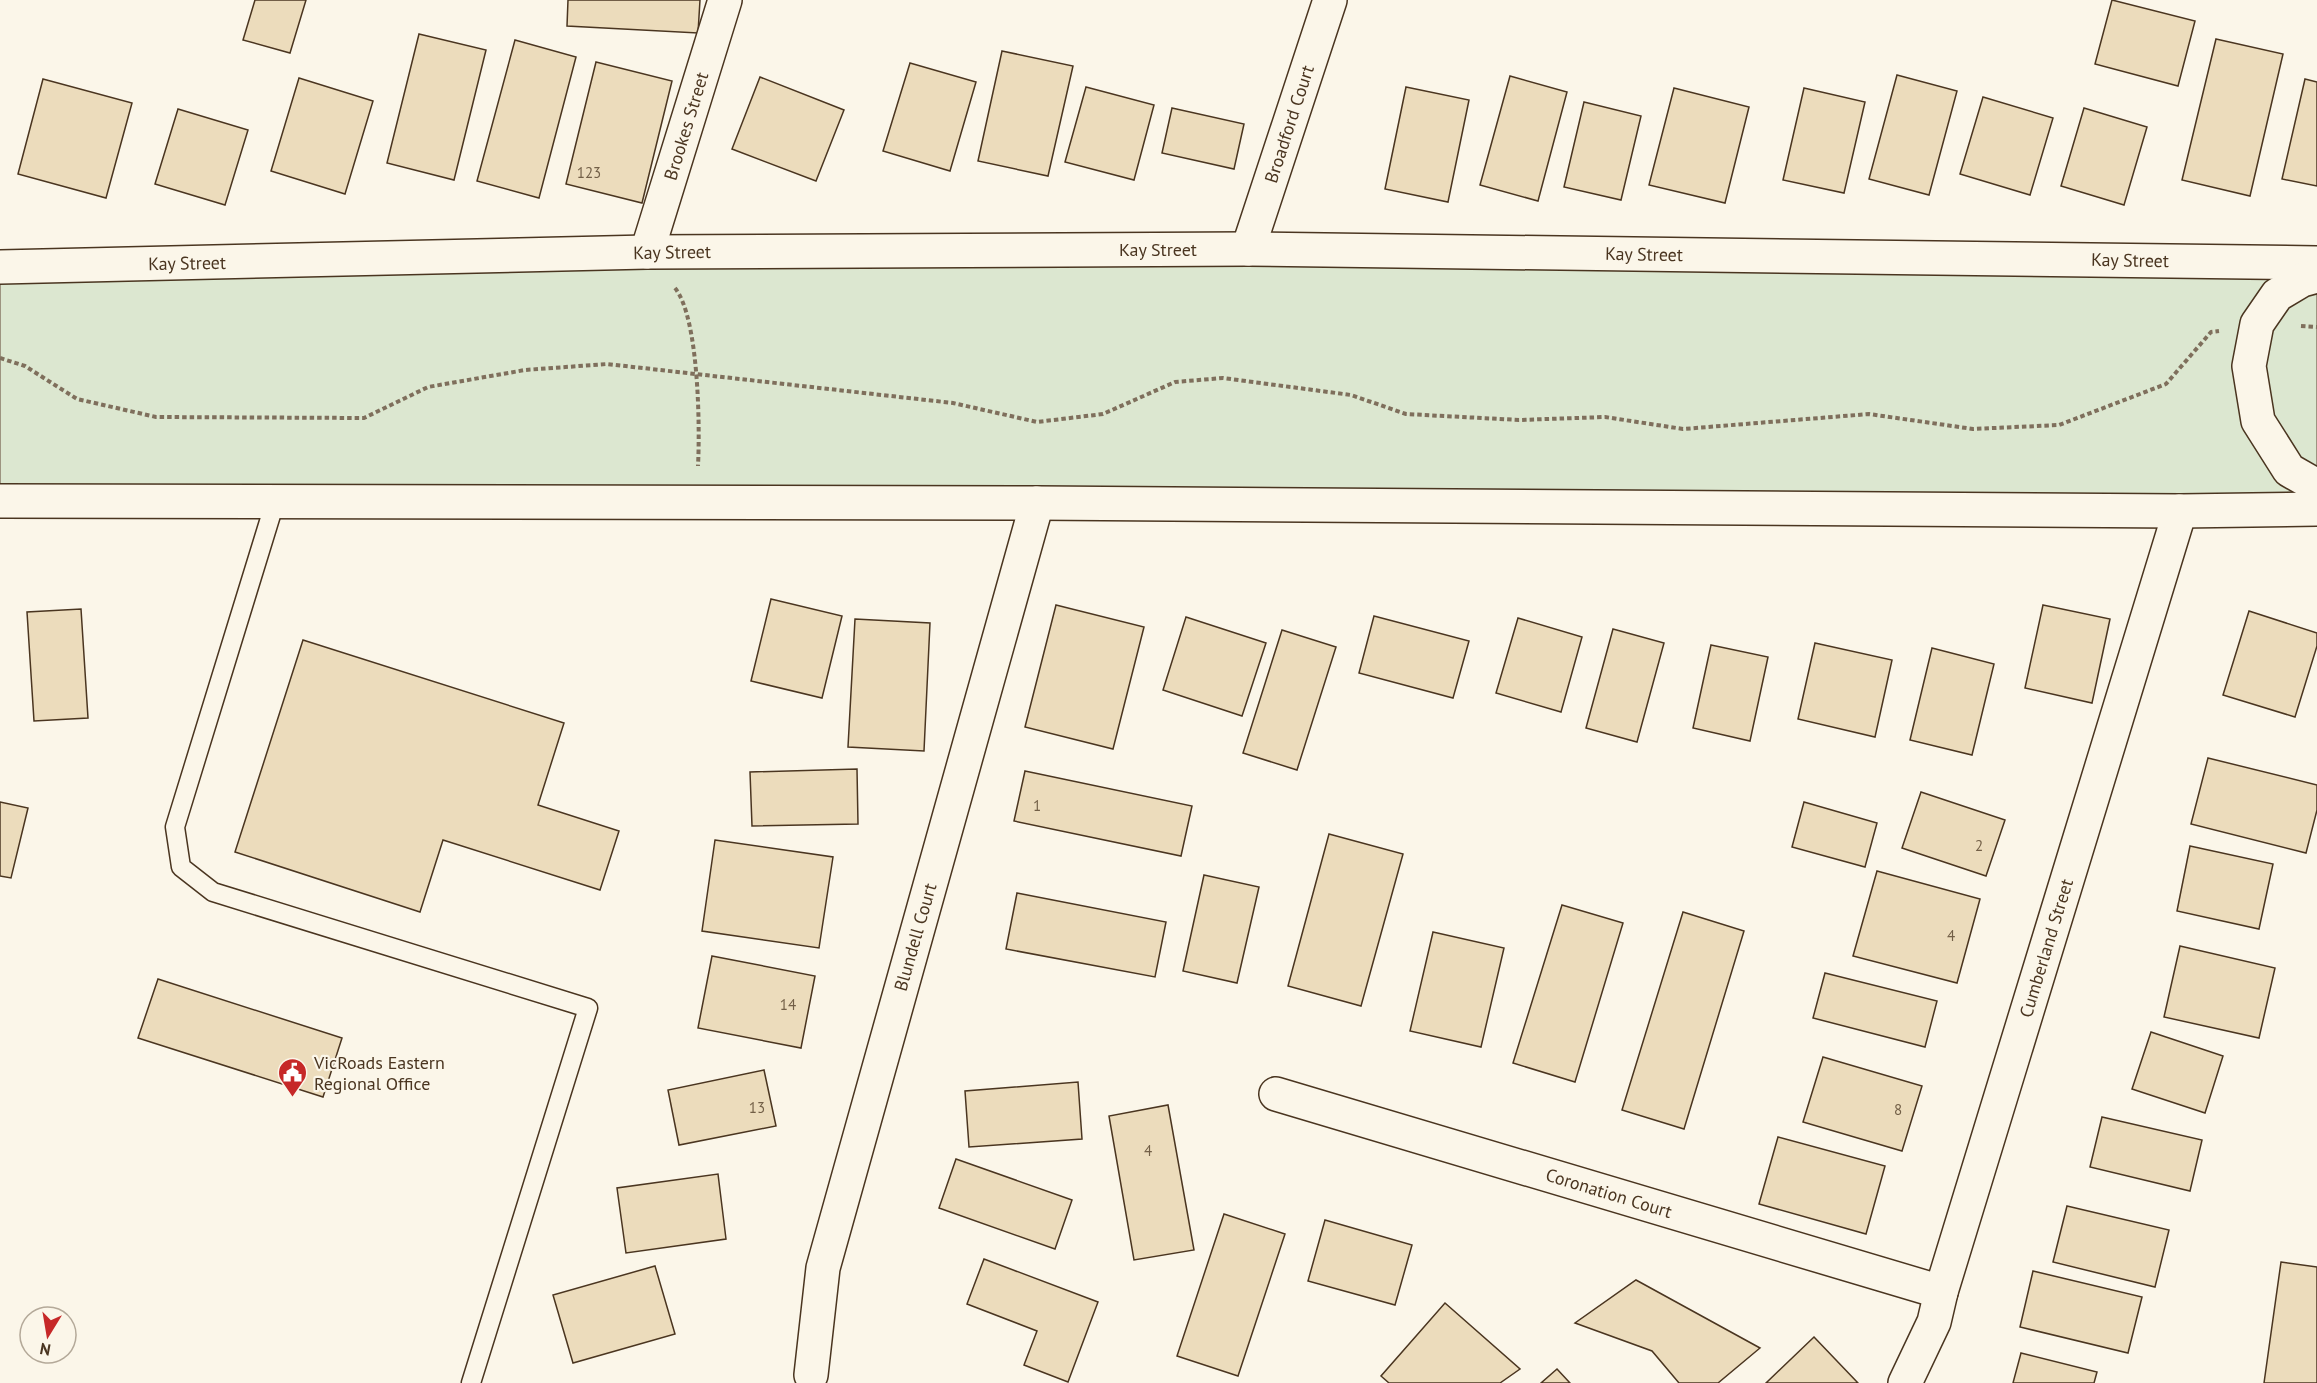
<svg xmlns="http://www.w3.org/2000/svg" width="2317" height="1383" viewBox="0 0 2317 1383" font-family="'PT Sans',sans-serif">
	<rect width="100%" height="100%" fill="#fbf6e9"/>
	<path fill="#dce7d0" stroke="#887966" stroke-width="1.5" d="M2317 263V509L0 502V267Z"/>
	<g fill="#ecdcbc" stroke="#4a3520" stroke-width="1.5">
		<path d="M255 0H306L290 53 243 40Z"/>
		<path d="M568 0H700L698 33 567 26Z"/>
		<path d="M2112 0 2195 21 2178 86 2095 64Z"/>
		<path d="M419 34 486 50 454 180 387 163Z"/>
		<path d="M2216 39 2283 54 2250 196 2182 180Z"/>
		<path d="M515 40 576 57 539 198 477 181Z"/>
		<path d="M1002 51 1073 66 1048 176 978 161Z"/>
		<path d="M596 62 672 81 642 203 566 184Z"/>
		<path d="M910 63 976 82 950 171 883 151Z"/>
		<path d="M1897 75 1957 91 1929 195 1869 179Z"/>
		<path d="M1510 76 1567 92 1538 201 1480 185Z"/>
		<path d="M760 77 844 110 816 181 732 149Z"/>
		<path d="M299 78 373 101 345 194 271 171Z"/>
		<path d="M43 79 132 103 106 198 18 174Z"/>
		<path d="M2305 79 2317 82V186L2282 179Z"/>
		<path d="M1086 87 1154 105 1134 180 1065 162Z"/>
		<path d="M1406 87 1469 100 1448 202 1385 189Z"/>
		<path d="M1674 88 1749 107 1725 203 1649 185Z"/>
		<path d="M1804 88 1865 102 1844 193 1783 180Z"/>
		<path d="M1983 97 2053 118 2030 195 1960 174Z"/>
		<path d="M1584 102 1641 116 1621 200 1564 187Z"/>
		<path d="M1172 108 1244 124 1234 169 1162 153Z"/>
		<path d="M2084 108 2147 127 2124 205 2061 186Z"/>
		<path d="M178 109 248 130 225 205 155 184Z"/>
		<path d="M771 599 842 616 822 698 751 681Z"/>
		<path d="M1056 605 1144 627 1113 749 1025 727Z"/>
		<path d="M2043 605 2110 619 2092 703 2025 688Z"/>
		<path d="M81 609 88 718 34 721 27 612Z"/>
		<path d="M2249 611 2317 633V646L2295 717 2223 695Z"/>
		<path d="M1374 616 1469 641 1453 698 1359 673Z"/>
		<path d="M1186 617 1266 643 1242 716 1163 690Z"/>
		<path d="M1518 618 1582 637 1561 712 1496 693Z"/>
		<path d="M855 619 930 623 924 751 848 747Z"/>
		<path d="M1613 629 1664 643 1637 742 1586 728Z"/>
		<path d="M1282 630 1336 647 1297 770 1243 753Z"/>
		<path d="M303 640 564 723 538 805 619 831 600 890 443 840 420 912 235 852Z"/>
		<path d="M1815 643 1892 660 1875 737 1798 719Z"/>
		<path d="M1711 645 1768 657 1750 741 1693 728Z"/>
		<path d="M1932 648 1994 664 1972 755 1910 740Z"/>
		<path d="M2208 758 2317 785V810L2306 853 2191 824Z"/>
		<path d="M857 769 858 824 752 826 750 772Z"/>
		<path d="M1025 771 1192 806 1181 856 1014 821Z"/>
		<path d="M1921 792 2005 820 1986 876 1902 848Z"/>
		<path d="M0 802 28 808 11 878 0 876Z"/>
		<path d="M1804 802 1877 823 1865 867 1792 847Z"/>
		<path d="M1329 834 1403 854 1361 1006 1288 986Z"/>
		<path d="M715 840 833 857 819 948 702 931Z"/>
		<path d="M2190 846 2273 864 2259 929 2177 911Z"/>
		<path d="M1877 871 1980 899 1957 983 1853 956Z"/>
		<path d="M1204 875 1259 887 1237 983 1183 971Z"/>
		<path d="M1017 893 1166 922 1155 977 1006 949Z"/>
		<path d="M1562 905 1623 923 1575 1082 1513 1063Z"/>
		<path d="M1683 912 1744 931 1684 1129 1622 1110Z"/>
		<path d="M1433 932 1504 948 1481 1047 1410 1031Z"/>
		<path d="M2180 946 2275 968 2259 1038 2164 1017Z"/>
		<path d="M712 956 815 976 801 1048 698 1028Z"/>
		<path d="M1825 973 1937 1001 1925 1047 1813 1018Z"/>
		<path d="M158 979 342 1038 323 1097 138 1038Z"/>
		<path d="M2151 1032 2223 1056 2205 1113 2132 1089Z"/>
		<path d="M1823 1057 1922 1086 1902 1151 1803 1122Z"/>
		<path d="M764 1070 776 1126 679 1145 668 1090Z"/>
		<path d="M1078 1082 1082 1139 969 1147 965 1091Z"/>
		<path d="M1168 1105 1194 1250 1134 1260 1109 1116Z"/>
		<path d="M2102 1117 2202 1140 2190 1191 2090 1167Z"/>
		<path d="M1778 1137 1885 1166 1866 1234 1759 1204Z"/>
		<path d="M956 1159 1072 1200 1055 1249 939 1208Z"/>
		<path d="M718 1174 726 1239 626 1253 617 1188Z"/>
		<path d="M2067 1206 2169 1230 2155 1287 2053 1262Z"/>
		<path d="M1224 1214 1285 1234 1238 1376 1177 1356Z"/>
		<path d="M1325 1220 1412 1245 1395 1305 1308 1281Z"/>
		<path d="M984 1259 1098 1302 1068 1382 1024 1365 1037 1331 967 1304Z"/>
		<path d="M2281 1262 2317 1267V1383H2264Z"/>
		<path d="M655 1266 675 1334 573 1363 553 1295Z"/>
		<path d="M2033 1271 2142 1297 2128 1353 2020 1327Z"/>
		<path d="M1636 1280 1760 1348 1718 1383H1679L1652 1351 1575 1323Z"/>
		<path d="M1445 1303 1520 1369 1500 1383H1389L1381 1376Z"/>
		<path d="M1814 1337 1858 1383H1766Z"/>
		<path d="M2021 1353 2097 1372 2094 1383H2013Z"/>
		<path d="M1557 1369 1570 1383H1541Z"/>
	</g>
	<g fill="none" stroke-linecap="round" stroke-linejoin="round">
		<defs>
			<path id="service" d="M275 502 175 827 181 867 213 892 588 1008 471 1383"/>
			<g id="minor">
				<path d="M1248 249 1330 0"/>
				<path d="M647 252 725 0"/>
				<path d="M1276 1094 1941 1292"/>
				<path d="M811 1375 823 1268 1037 503"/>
				<path d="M1905 1383 1934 1322 1941 1292 2180 511"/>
			</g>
			<g id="tertiary">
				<path d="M0 267 647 252 1248 249 2317 263"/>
				<path d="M2317 276 2302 280 2277 295 2257 324 2249 366 2258 421 2289 470 2317 486"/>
				<path d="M0 501 1037 503 2180 511 2317 509"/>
			</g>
		</defs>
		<use href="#service" stroke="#4a3520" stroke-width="21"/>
		<use href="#minor" stroke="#4a3520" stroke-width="36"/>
		<use href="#tertiary" stroke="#4a3520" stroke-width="36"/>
		<g stroke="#7f6f5c" stroke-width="4" stroke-dasharray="4.5 3" stroke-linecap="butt">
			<path d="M675 288C699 318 700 427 698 466"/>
			<path d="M2301 326 2317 327"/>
			<path d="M0 358 25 366 77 399 156 417 364 418 428 387 525 370 607 364 953 403 1037 422 1103 414 1175 382 1223 378 1351 395 1406 414 1519 420 1605 417 1683 429 1869 414 1973 429 2059 425 2166 384 2211 332 2219 331"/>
		</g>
		<use href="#service" stroke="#fbf6e9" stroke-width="18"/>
		<use href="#minor" stroke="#fbf6e9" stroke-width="33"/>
		<use href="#tertiary" stroke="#fbf6e9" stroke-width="33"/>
	</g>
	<defs>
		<symbol id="civic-pin" viewBox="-11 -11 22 30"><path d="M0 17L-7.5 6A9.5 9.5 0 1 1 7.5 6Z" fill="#c62828" stroke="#fbf6e9"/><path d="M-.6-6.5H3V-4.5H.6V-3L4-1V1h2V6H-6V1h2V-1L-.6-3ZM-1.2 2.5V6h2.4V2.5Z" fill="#fff"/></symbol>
	</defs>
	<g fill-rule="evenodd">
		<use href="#civic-pin" x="276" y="1056" width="33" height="45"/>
	</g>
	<g text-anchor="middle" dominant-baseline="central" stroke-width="4.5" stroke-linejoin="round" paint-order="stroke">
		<g font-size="15" fill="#725f47">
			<text x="589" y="172">123</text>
			<text x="1037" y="805">1</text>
			<text x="1979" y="845">2</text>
			<text x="1951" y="935">4</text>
			<text x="788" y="1004">14</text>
			<text x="757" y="1107">13</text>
			<text x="1898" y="1109">8</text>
			<text x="1148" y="1150">4</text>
		</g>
		<g font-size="18" fill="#4a3520" stroke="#fbf6e9">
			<text transform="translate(1289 124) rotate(-72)">Broadford Court</text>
			<text transform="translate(686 126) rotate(-73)">Brookes Street</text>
			<text x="1158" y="249">Kay Street</text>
			<text transform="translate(672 252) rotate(-1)">Kay Street</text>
			<text transform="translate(1644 254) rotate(1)">Kay Street</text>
			<text transform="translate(2130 260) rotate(1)">Kay Street</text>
			<text transform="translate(187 263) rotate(-1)">Kay Street</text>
			<text transform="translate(915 937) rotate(-74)">Blundell Court</text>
			<text transform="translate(2046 948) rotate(-73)">Cumberland Street</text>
			<text transform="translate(1609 1193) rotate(17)">Coronation Court</text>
		</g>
		<g font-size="18" fill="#4a3520" stroke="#fbf6e9" text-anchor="start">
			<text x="314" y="1062">VicRoads Eastern<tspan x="314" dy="21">Regional Office</tspan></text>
		</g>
	</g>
	<g transform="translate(48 1335) rotate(191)"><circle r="28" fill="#fbf6e9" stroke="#b4a999" stroke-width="1.5"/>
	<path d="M0-4.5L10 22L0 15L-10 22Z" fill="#c62828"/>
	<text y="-9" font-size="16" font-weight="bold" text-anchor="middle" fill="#4a3520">N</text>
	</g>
</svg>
